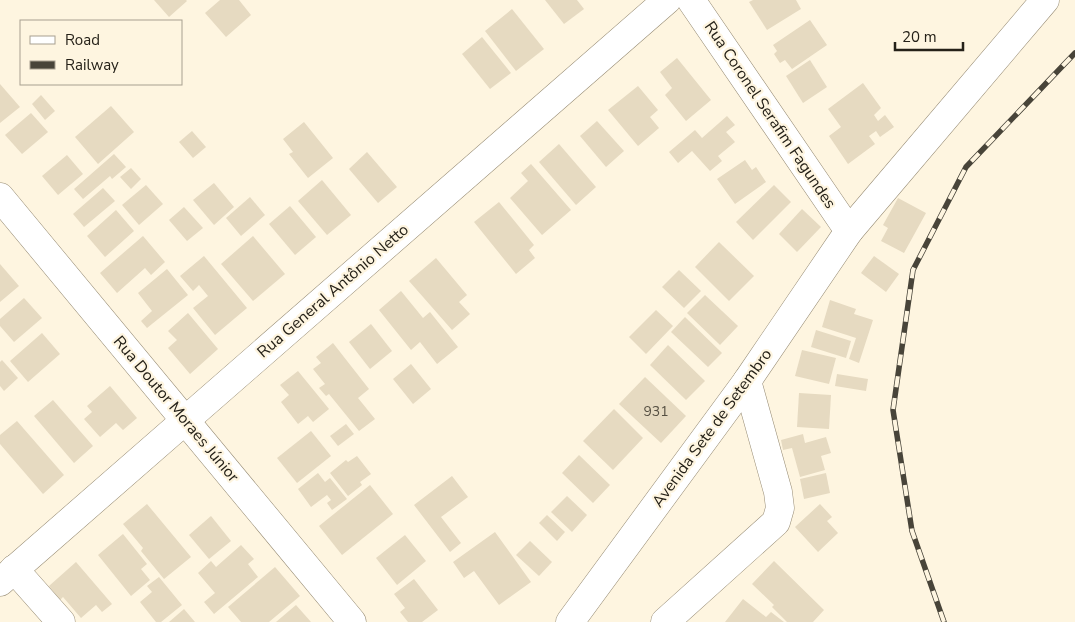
<svg xmlns="http://www.w3.org/2000/svg" width="1075" height="622" viewBox="0 0 1075 622" font-family="'Nunito Sans',sans-serif">
	<rect width="100%" height="100%" fill="#fef5e0"/>
	<g fill="#e6dac1">
		<path d="M154 0H186L187 1 169 17Z"/>
		<path d="M220 0H239L251 15 226 37 205 13Z"/>
		<path d="M545 0H577L584 9 564 24Z"/>
		<path d="M753 0H796L801 9 767 30 749 2Z"/>
		<path d="M512 9 544 49 516 71 485 31Z"/>
		<path d="M810 20 827 45 792 69 785 60 780 63 774 54 777 51 773 45Z"/>
		<path d="M482 37 511 73 490 89 462 54Z"/>
		<path d="M677 58 711 100 686 121 665 95 672 88 660 72Z"/>
		<path d="M810 60 827 87 803 103 786 76Z"/>
		<path d="M863 83 881 108 874 115 878 121 885 115 894 127 880 137 876 131 869 136 875 144 848 164 829 136 841 127 828 109Z"/>
		<path d="M0 84 20 107 0 123Z"/>
		<path d="M638 86 658 110 650 117 659 128 638 146 608 110Z"/>
		<path d="M41 95 55 111 45 120 32 104Z"/>
		<path d="M111 106 134 132 98 164 75 137Z"/>
		<path d="M31 113 48 132 22 154 5 135Z"/>
		<path d="M727 116 735 125 726 132 735 142 718 156 722 161 710 171 692 151 678 163 669 152 695 130 702 138Z"/>
		<path d="M597 121 624 151 606 167 580 136Z"/>
		<path d="M304 122 333 158 308 178 289 154 293 152 283 139Z"/>
		<path d="M192 131 206 147 193 158 179 142Z"/>
		<path d="M559 144 596 187 576 205 539 162Z"/>
		<path d="M367 152 397 187 378 203 349 169Z"/>
		<path d="M114 154 126 167 112 179 110 176 83 199 74 189Z"/>
		<path d="M67 155 83 174 58 195 42 176Z"/>
		<path d="M745 160 752 170 756 167 766 182 735 204 717 179Z"/>
		<path d="M531 164 571 210 542 235 510 198 528 181 521 173Z"/>
		<path d="M131 168 141 179 131 189 120 177Z"/>
		<path d="M322 180 351 215 327 235 298 201Z"/>
		<path d="M214 183 234 207 214 225 193 200Z"/>
		<path d="M146 185 163 204 139 225 122 205Z"/>
		<path d="M774 185 791 202 753 240 736 222Z"/>
		<path d="M103 188 115 201 84 227 73 214Z"/>
		<path d="M250 197 265 215 241 236 226 218Z"/>
		<path d="M898 198 926 213 904 253 881 241 888 228 883 225Z"/>
		<path d="M499 202 534 245 529 250 535 258 516 274 474 222Z"/>
		<path d="M290 206 316 237 295 255 269 224Z"/>
		<path d="M184 207 203 228 187 241 169 220Z"/>
		<path d="M802 209 821 227 797 252 779 234Z"/>
		<path d="M116 210 134 231 105 257 87 236Z"/>
		<path d="M143 236 165 262 151 275 145 268 117 293 100 273Z"/>
		<path d="M253 236 285 274 253 301 221 264Z"/>
		<path d="M719 242 754 276 729 301 695 267Z"/>
		<path d="M204 256 247 308 215 335 193 308 208 296 199 285 193 291 180 276Z"/>
		<path d="M874 256 899 274 886 292 861 273Z"/>
		<path d="M436 258 467 295 459 302 470 314 452 330 409 281Z"/>
		<path d="M0 264 19 286 0 302Z"/>
		<path d="M167 269 188 295 147 328 141 321 152 311 138 293Z"/>
		<path d="M679 270 701 291 684 308 662 287Z"/>
		<path d="M401 291 423 318 430 312 458 347 437 364 420 342 411 350 379 310Z"/>
		<path d="M705 295 738 326 720 345 687 313Z"/>
		<path d="M24 298 42 318 14 342 0 326V319Z"/>
		<path d="M830 300 856 309 854 314 873 320 859 363 849 359 856 338 822 327Z"/>
		<path d="M656 310 673 326 646 354 629 337Z"/>
		<path d="M188 313 218 349 190 374 168 348 177 340 168 331Z"/>
		<path d="M685 317 722 353 708 367 671 332Z"/>
		<path d="M371 324 392 351 370 369 349 342Z"/>
		<path d="M816 330 851 341 846 358 811 347Z"/>
		<path d="M42 333 60 354 28 382 10 361Z"/>
		<path d="M333 343 369 389 358 398 375 419 359 431 329 394 326 396 319 388 325 384 313 369 321 363 316 357Z"/>
		<path d="M668 345 705 381 686 400 650 365Z"/>
		<path d="M802 350 836 358 829 384 795 376Z"/>
		<path d="M2 360 18 378 4 391 0 386V362Z"/>
		<path d="M411 364 431 389 413 404 393 379Z"/>
		<path d="M298 371 329 409 313 422 308 416 298 424 281 402 289 395 280 385Z"/>
		<path d="M837 374 868 379 866 391 835 386Z"/>
		<path d="M645 377 686 416 661 443 619 404Z"/>
		<path d="M110 386 137 418 123 430 116 423 100 437 84 419 92 412 87 406Z"/>
		<path d="M799 393 831 395 829 429 797 427Z"/>
		<path d="M53 400 93 446 74 463 34 416Z"/>
		<path d="M614 409 643 438 613 470 583 441Z"/>
		<path d="M17 421 64 475 43 494 0 444V435Z"/>
		<path d="M346 424 354 434 338 446 330 436Z"/>
		<path d="M311 431 331 456 297 483 277 458Z"/>
		<path d="M803 434 805 443 826 437 831 453 821 456 825 470 800 477 792 448 783 450 781 440Z"/>
		<path d="M579 455 610 485 593 503 562 473Z"/>
		<path d="M357 456 371 474 360 482 362 485 348 496 330 473 346 460 348 462Z"/>
		<path d="M318 473 325 482 330 478 347 499 332 510 327 503 331 500 327 495 311 507 298 489Z"/>
		<path d="M826 473 830 493 804 499 800 479Z"/>
		<path d="M452 476 468 497 441 517 461 543 450 552 414 505Z"/>
		<path d="M370 485 393 514 342 555 319 526Z"/>
		<path d="M567 496 587 515 572 532 551 512Z"/>
		<path d="M147 504 191 557 164 579 141 551 143 548 123 524Z"/>
		<path d="M820 504 832 517 827 521 838 533 818 552 795 527Z"/>
		<path d="M547 515 565 532 557 541 539 523Z"/>
		<path d="M211 516 231 541 209 559 189 535Z"/>
		<path d="M495 532 531 582 499 605 474 571 464 578 453 562Z"/>
		<path d="M123 534 147 564 141 569 150 580 131 596 98 555Z"/>
		<path d="M405 535 426 561 397 585 376 558Z"/>
		<path d="M530 541 552 562 539 576 516 555Z"/>
		<path d="M241 545 254 559 248 564 258 577 214 614 204 602 215 593 198 573 211 561 216 567Z"/>
		<path d="M774 561 824 610 813 622H787L772 607 774 605 752 584Z"/>
		<path d="M76 562 112 604 102 612 96 605 81 618 63 597 60 600 49 586Z"/>
		<path d="M275 567 300 596 269 622H241L228 607Z"/>
		<path d="M159 577 182 605 161 622H156L140 602 152 592 147 586Z"/>
		<path d="M414 579 438 610 422 622H408L400 612 405 608 394 594Z"/>
		<path d="M743 599 766 617 771 612 784 622H725Z"/>
		<path d="M296 605 311 622H276Z"/>
		<path d="M184 609 195 622H169Z"/>
	</g>
	<g fill="none" stroke-linecap="round" stroke-linejoin="round">
		<defs>
			<g id="minor">
				<path d="M691 0 849 231"/>
				<path d="M0 197 352 622"/>
				<path d="M14 569 61 622"/>
				<path d="M0 582 667 0"/>
				<path d="M570 622 747 381 849 231 1045 0"/>
				<path d="M665 622 776 522 780 508 778 492 747 381"/>
			</g>
		</defs>
		<use href="#minor" stroke="#968b74" stroke-width="29"/>
		<use href="#minor" stroke="#fff" stroke-width="28"/>
		<defs>
			<path id="rail" d="M944 622 912 531 893 410 913 270 966 167 1075 53"/>
		</defs>
		<use href="#rail" stroke="#484439" stroke-width="5.5"/>
		<use href="#rail" stroke="#fef5e0" stroke-width="4" stroke-dasharray="11" stroke-linecap="butt"/>
	</g>
	<g text-anchor="middle" dominant-baseline="central" stroke-width="4.5" stroke-linejoin="round" paint-order="stroke">
		<g font-size="14" fill="#554f42">
			<text x="656" y="411">931</text>
		</g>
		<g font-size="16" fill="#252118" stroke="#fef5e0">
			<text transform="translate(770 115) rotate(56)">Rua Coronel Serafim Fagundes</text>
			<text transform="translate(333 291) rotate(-41)">Rua General Antônio Netto</text>
			<text transform="translate(176 409) rotate(50)">Rua Doutor Moraes Júnior</text>
			<text transform="translate(712 428) rotate(-54)">Avenida Sete de Setembro</text>
		</g>
	</g>
	<rect x="20" y="20" width="162" height="65" fill="#fef5e0" stroke="#a7a090"/>
	<rect x="30" y="36" width="25" height="8" fill="#ffffff" stroke="#a7a090"/>
	<text x="65" y="45" font-size="15" fill="#252118">Road</text>
	<rect x="30" y="61" width="25" height="8" fill="#484439" stroke="#a7a090"/>
	<text x="65" y="70" font-size="15" fill="#252118">Railway</text>
	<path d="M895 42v8h68v-8" fill="none" stroke="#252118" stroke-width="2.5"/>
	<text x="902" y="42" font-size="15" fill="#252118" stroke="#fef5e0" stroke-width="4" paint-order="stroke">20 m</text>
</svg>
